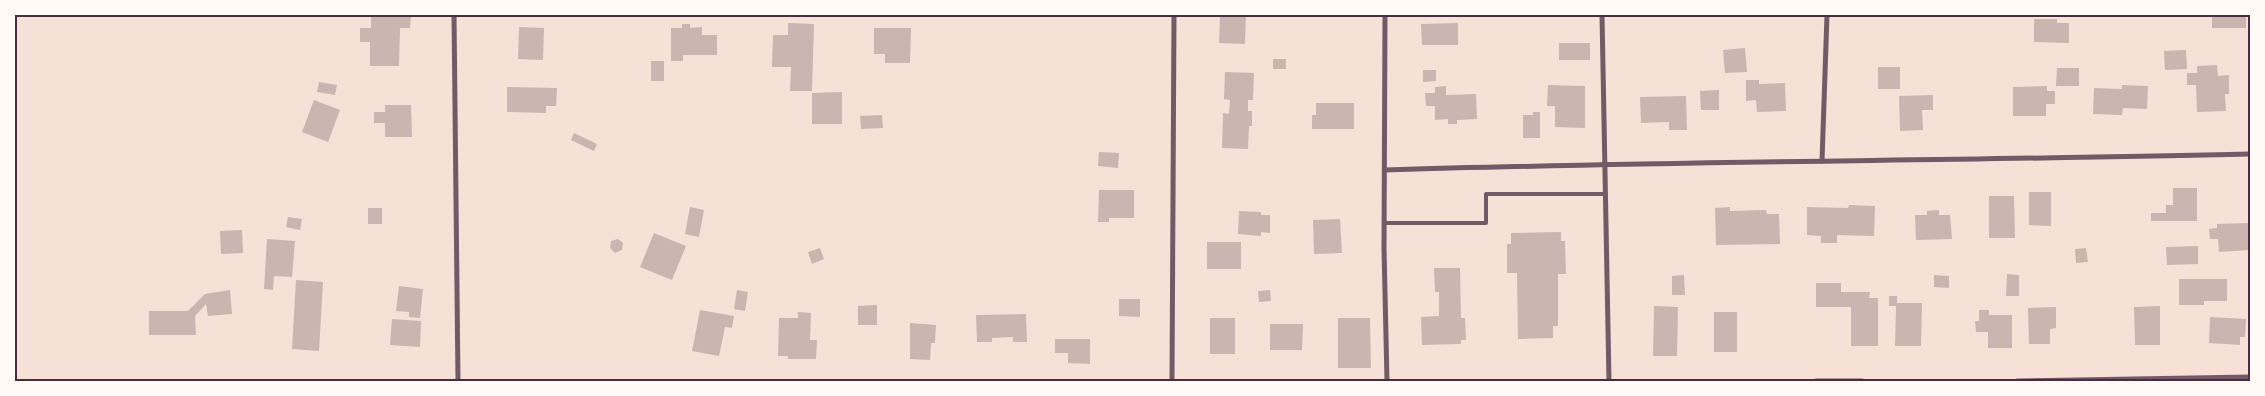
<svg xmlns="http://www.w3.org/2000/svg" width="2265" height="396" viewBox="0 0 2265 396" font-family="Jost,sans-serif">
	<rect width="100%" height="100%" fill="#f7e1d7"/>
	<g fill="#ccb4b1">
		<path d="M371 15H411L410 28H400L399 66H370V42H360V28H371Z"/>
		<path d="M1220 15H1246L1245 44 1219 43Z"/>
		<rect x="2212" y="15" width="34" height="13"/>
		<path d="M2034 19H2057V23H2069V43L2034 42Z"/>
		<path d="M788 23 814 24 812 91H790L791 67H772L773 35H788Z"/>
		<path d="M1458 23V45H1422L1421 24Z"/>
		<path d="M682 24H690V28L702 27V35H717V55H683V61H671V28H682Z"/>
		<path d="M519 27 544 28 543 60 518 59Z"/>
		<path d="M874 28H911L910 63H885V54H874Z"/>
		<rect x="1559" y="43" width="31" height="17"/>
		<path d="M1745 48 1747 72 1725 73 1723 50Z"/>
		<path d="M2186 50 2187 69 2165 70 2164 51Z"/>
		<rect x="1273" y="59" width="13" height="10"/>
		<rect x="651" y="61" width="13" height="20"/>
		<path d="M2217 65 2218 76 2229 75V94H2225L2226 111 2197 112 2196 85H2187V73H2197V66Z"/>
		<rect x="1878" y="67" width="22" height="22"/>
		<path d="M2057 68H2079V86H2056Z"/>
		<path d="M1423 70H1436V81L1423 82Z"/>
		<path d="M1225 72 1254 73 1253 100H1248V111H1252V126H1249L1248 149 1222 148 1223 113 1229 114 1230 100 1224 99Z"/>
		<path d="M1746 80H1759V84L1785 83 1786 111 1757 112 1756 100 1746 101Z"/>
		<path d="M319 82 337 85 335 95 317 92Z"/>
		<path d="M1548 85 1585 86V128L1555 127V106H1547Z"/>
		<path d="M2122 85 2148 86 2147 109 2123 108 2122 115 2093 114 2094 88 2122 89Z"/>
		<path d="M1446 86V95L1476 94 1477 119 1457 120V124H1448V119L1435 120V106H1426L1425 93H1435V87Z"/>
		<path d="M2047 86V91H2055V104H2046V116H2013V87Z"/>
		<path d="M507 87 557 88 556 106H546V113L507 112Z"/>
		<path d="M1719 90V110H1701L1700 91Z"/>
		<path d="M842 92V124H812V93Z"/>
		<path d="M1933 95V110H1922L1923 130 1900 131 1899 96Z"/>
		<path d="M1686 96 1687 130H1669V122L1641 123 1640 97Z"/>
		<path d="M314 100 340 110 328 142 302 132Z"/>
		<path d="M1316 103H1354V129H1312V115H1316Z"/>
		<path d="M385 105H411L412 137H385V123H374V112H385Z"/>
		<path d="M1533 112H1540V138H1523V115H1533Z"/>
		<path d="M882 115 883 128 861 129 860 116Z"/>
		<path d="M574 133 597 144 594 151 571 140Z"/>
		<path d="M1099 152 1119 153 1118 168 1098 166Z"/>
		<path d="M2173 188H2197V221H2151V213H2166V205H2173Z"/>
		<path d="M1099 190H1134V218H1109V222H1098Z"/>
		<path d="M2029 192H2051V226L2029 225Z"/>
		<path d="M1989 196H2014L2015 238H1989Z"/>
		<path d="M1849 205 1875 206 1874 236 1837 235V243H1821V236L1807 235V207L1848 208Z"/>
		<path d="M690 207 704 210 699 237 685 234Z"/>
		<path d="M1730 207V211L1766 210 1767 214H1779L1780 244 1716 245 1715 208Z"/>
		<rect x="368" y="208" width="14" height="16"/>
		<path d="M1939 210V215H1950L1952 239 1916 240 1915 215H1927V211Z"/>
		<path d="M1239 211 1261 212V215H1270V233L1261 232V236L1238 234Z"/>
		<path d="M288 217 302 219 300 230 286 227Z"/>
		<path d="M1340 219 1342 253 1314 254 1313 220Z"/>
		<path d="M2248 223 2250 250 2219 252 2218 239H2210L2209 229 2217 228V224Z"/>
		<path d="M242 230 243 253 221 254 220 231Z"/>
		<path d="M1561 232V241H1565L1566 274H1558V326H1553V338L1518 339 1517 273H1507V244H1511V233Z"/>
		<path d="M654 233 686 246 672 280 640 267Z"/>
		<path d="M267 239 295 241 292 277 274 276 273 290 264 289Z"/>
		<path d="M618 239 623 243 622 250 615 253 610 248 611 241Z"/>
		<rect x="1207" y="242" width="34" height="27"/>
		<path d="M2198 246V264L2167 265 2166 247Z"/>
		<path d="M820 248 824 259 812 264 808 252Z"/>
		<path d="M2086 248 2088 262 2076 263 2075 249Z"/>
		<path d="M1434 268H1460L1461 318H1465L1466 340H1461V344L1422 345 1421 317 1439 316V292H1435Z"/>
		<path d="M2007 274 2019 275V296H2006Z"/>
		<path d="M1684 275 1685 295H1672V276Z"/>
		<path d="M1934 275 1949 276V288L1934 287Z"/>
		<path d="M2179 279H2227V301H2204V305H2179Z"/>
		<path d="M296 280 323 282 319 351 292 349Z"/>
		<path d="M1816 283H1841V292H1870L1869 298H1878V346H1851V307H1816Z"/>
		<path d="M399 286 423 289 420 318 409 317V312L396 311Z"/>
		<path d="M230 290 232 314 208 316 206 304 195 316 196 335H149V311H188L205 294Z"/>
		<path d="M737 290 748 292 745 311 734 309Z"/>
		<path d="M1270 290 1271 301 1259 302 1258 291Z"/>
		<path d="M1889 296H1897V303H1922L1921 346H1895L1896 306H1889Z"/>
		<path d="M1119 299H1140V317L1119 316Z"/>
		<path d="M877 305V325H858V306Z"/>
		<path d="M1654 306 1678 307 1677 356H1653Z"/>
		<path d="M2160 306V345H2135L2134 307Z"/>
		<path d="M2056 307V328L2050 329V344H2029L2028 308Z"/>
		<path d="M700 310 734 316 732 328 725 327 719 356 692 351Z"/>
		<path d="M1979 310H1989V315H2012V348H1988V332H1976L1975 321H1979Z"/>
		<path d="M798 312 811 313 810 340H817L816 359H788V356H778L779 318H798Z"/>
		<rect x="1714" y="312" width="23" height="40"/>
		<path d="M1026 314 1027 342H1013V337L992 338V342H977L976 315Z"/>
		<path d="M2210 317 2246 319 2245 337H2240V345L2209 343Z"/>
		<rect x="1210" y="318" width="25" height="36"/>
		<path d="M1338 318H1370L1371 368H1338Z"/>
		<path d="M392 319 421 321 420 347 390 345Z"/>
		<path d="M910 323 936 325 935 343H931L930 360 910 359Z"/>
		<path d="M1270 324H1303L1302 350H1270Z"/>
		<path d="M1055 339H1090V364L1068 363V353H1055Z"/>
	</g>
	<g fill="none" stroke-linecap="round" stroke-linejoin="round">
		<path stroke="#755966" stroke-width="4" d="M1384 223H1486V194H1605"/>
		<g stroke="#755966" stroke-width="5">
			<path d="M454 15 458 381"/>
			<path d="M1385 15 1384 248 1387 381"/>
			<path d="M1602 15 1609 381"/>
			<path d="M1822 161 1827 15"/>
			<path d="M1385 170C1673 161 1962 161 2250 154"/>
			<path d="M1172 381 1174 15"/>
			<path d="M1816 381H1862"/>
			<path d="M2017 381 2250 377"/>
		</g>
	</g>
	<rect width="2265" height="396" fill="none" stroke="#fffaf5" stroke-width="32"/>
	<rect x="16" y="16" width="2233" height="364" fill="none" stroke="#4a2c40" stroke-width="2"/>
</svg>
